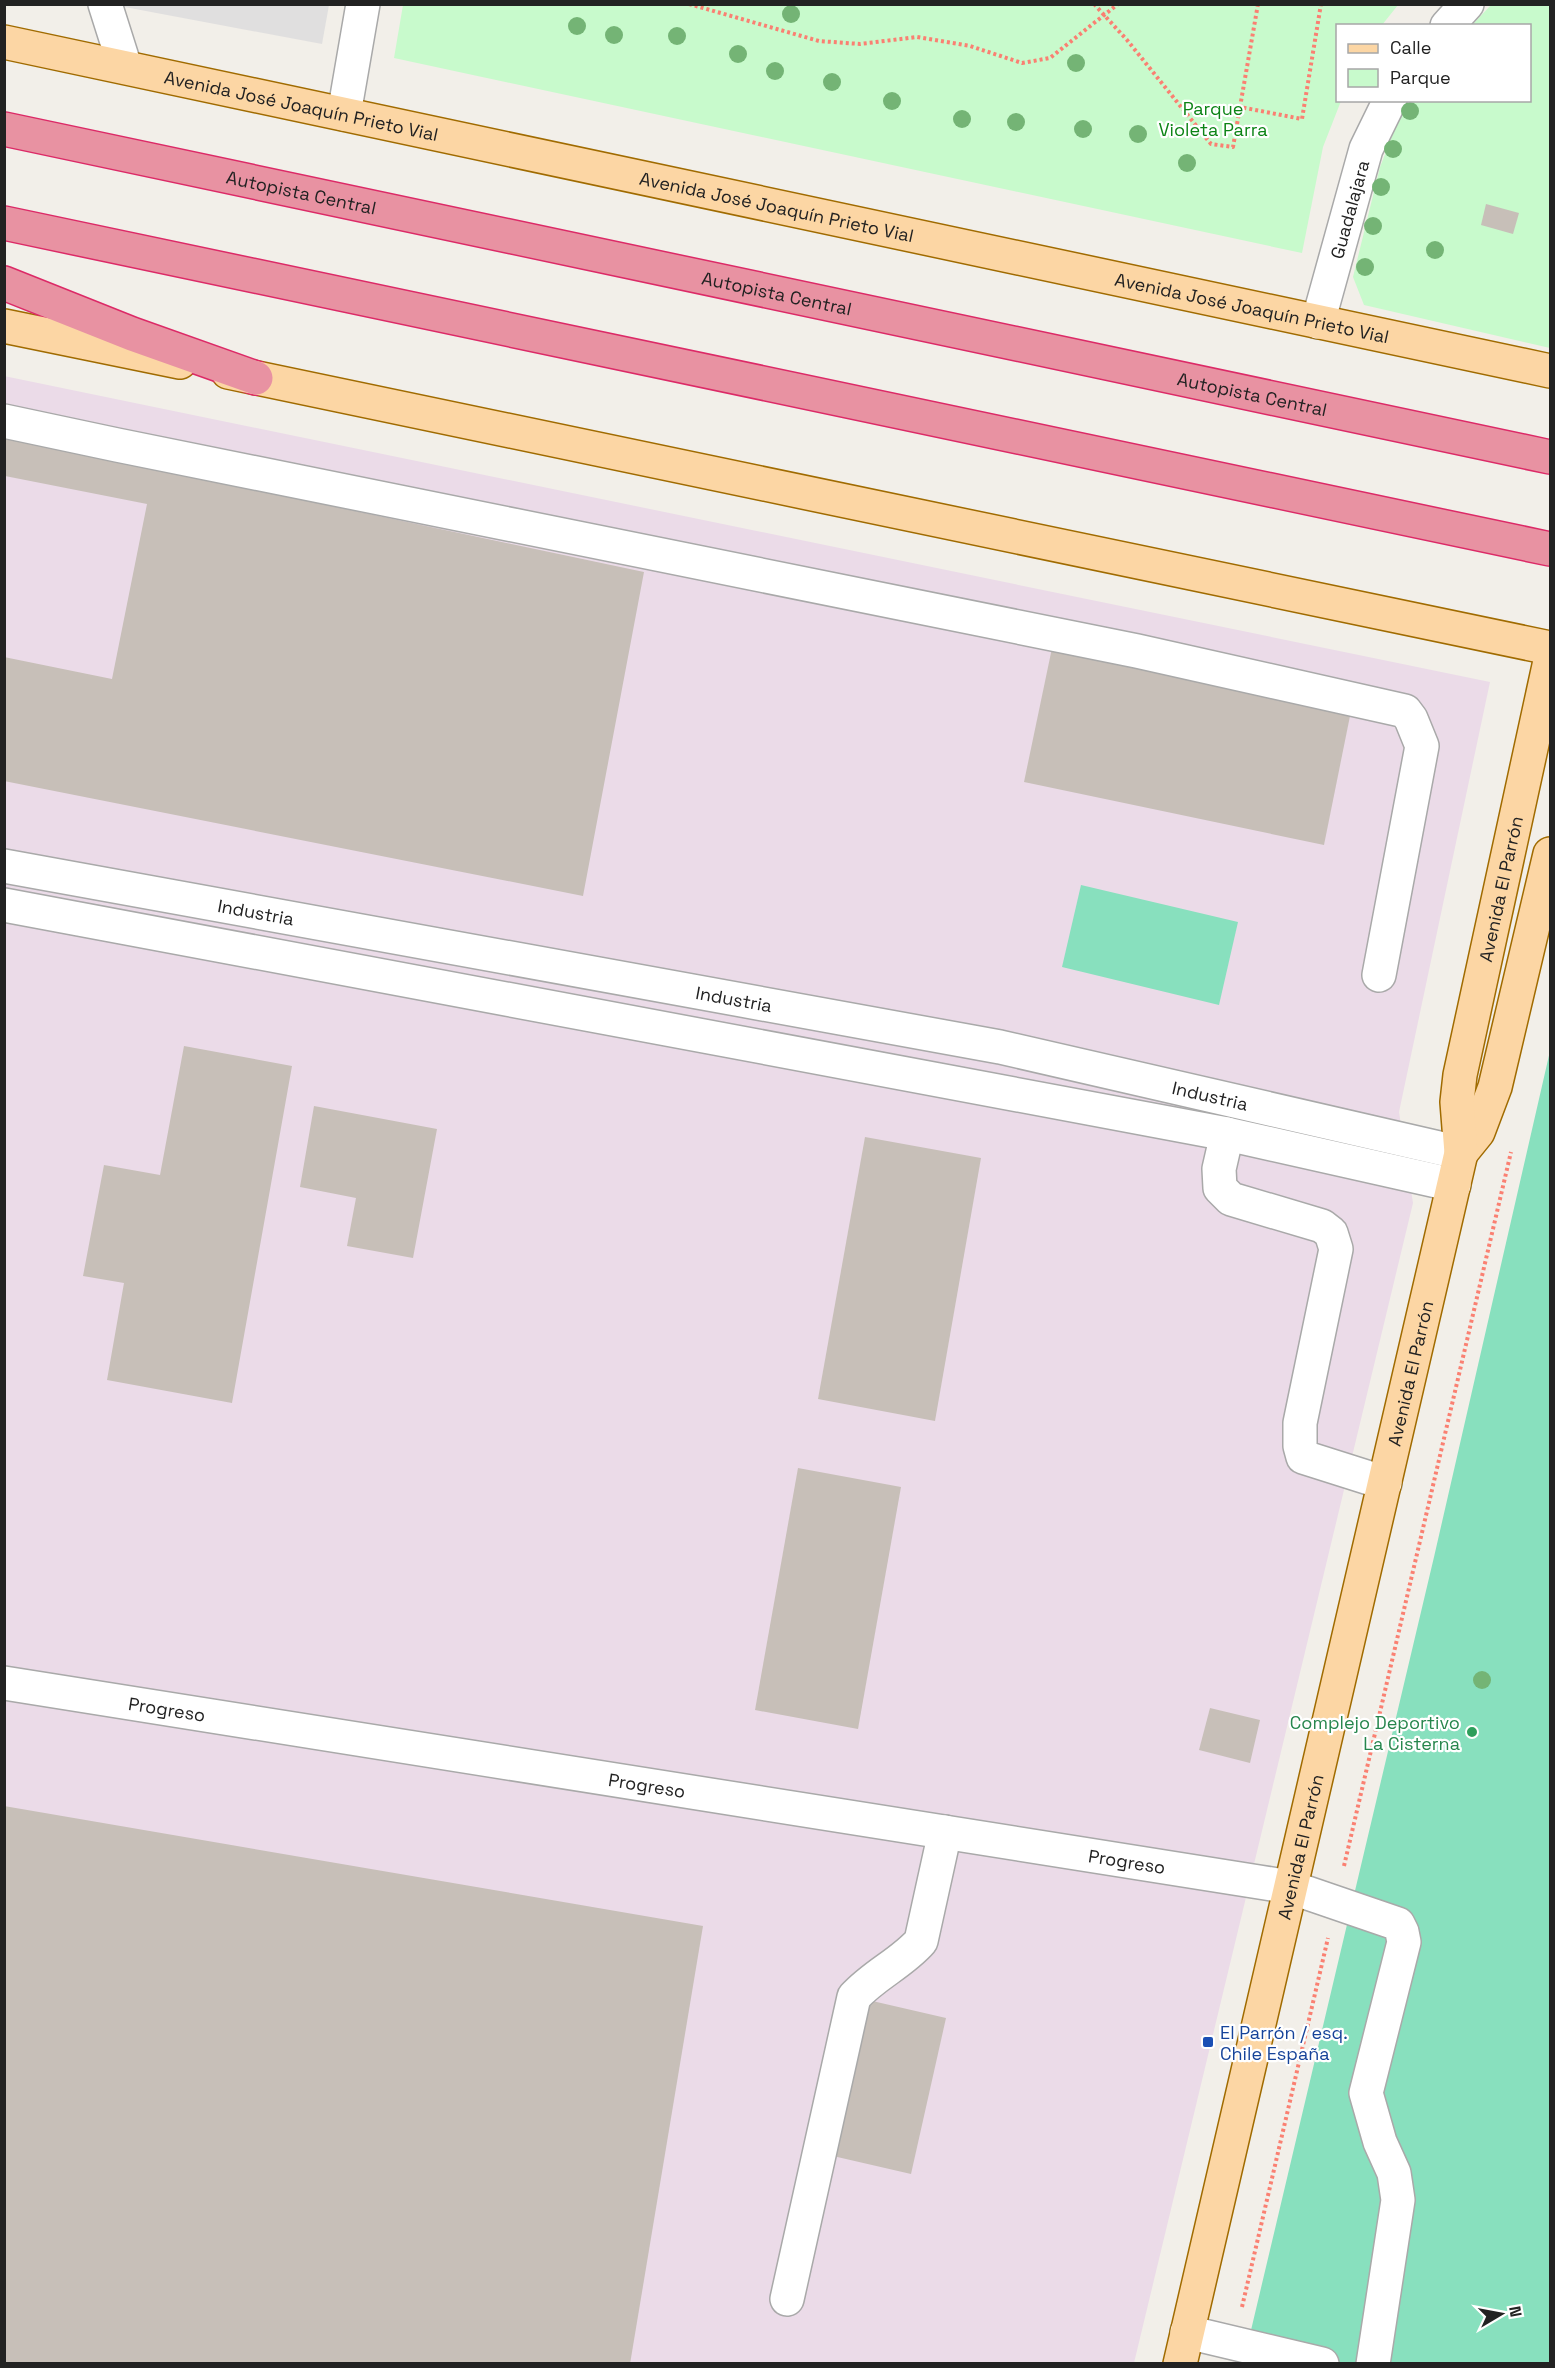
<svg xmlns="http://www.w3.org/2000/svg" width="1555" height="2368" viewBox="0 0 1555 2368" font-family="'Space Grotesk',sans-serif">
	<rect width="100%" height="100%" fill="#f2efe9"/>
	<path fill="#e0dfdf" d="M114 5H329L322 44Z"/>
	<path fill="#ebdbe8" d="M4 376 1490 682 1399 1112 1413 1203 1134 2363H5Z"/>
	<g fill="#c8facc">
		<path d="M403 5V4L1398 5 1382 25 1338 26V100L1341 101 1323 147 1302 253 394 58Z"/>
		<path d="M1491 5H1550V348L1364 305 1353 277 1380 167 1400 116 1410 101 1530 100V26L1472 25Z"/>
	</g>
	<g fill="#88e0be">
		<path d="M1081 885 1238 922 1219 1005 1062 967Z"/>
		<path d="M1550 1051V2363L1243 2364 1434 1557Z"/>
	</g>
	<g fill="#c7bfb8">
		<path d="M1486 204 1519 213 1513 234 1481 225Z"/>
		<path d="M5 437 644 572 583 896 4 781V657L112 679 147 504 5 476Z"/>
		<path d="M1052 648 1351 711 1324 845 1024 782Z"/>
		<path d="M184 1046 292 1066 232 1403 107 1380 124 1283 83 1276 104 1165 160 1175Z"/>
		<path d="M314 1106 437 1129 413 1258 347 1246 356 1198 300 1187Z"/>
		<path d="M865 1137 981 1158 935 1421 818 1399Z"/>
		<path d="M798 1468 901 1487 858 1729 755 1710Z"/>
		<path d="M1210 1708 1260 1720 1250 1763 1199 1750Z"/>
		<path d="M4 1806 703 1926 630 2364H4Z"/>
		<path d="M868 2000 946 2018 911 2174 833 2156Z"/>
	</g>
	<g fill="none" stroke-linecap="round" stroke-linejoin="round">
		<defs>
			<g id="minor">
				<path d="M105 4 125 67"/>
				<path d="M1447 26 1467 4"/>
				<path d="M344 114 363 4"/>
				<path id="s1" d="M1318 322 1366 149 1390 100"/>
				<path d="M4 421 117 445 1137 651 1405 711 1411 719 1422 746 1379 975"/>
				<path id="s2" d="M4 866 1000 1047 1461 1153"/>
				<path d="M4 905 1227 1134 1454 1185"/>
				<path d="M1227 1134 1219 1169 1220 1188 1231 1199 1322 1226 1331 1233 1336 1249 1300 1423V1446L1303 1457 1385 1483"/>
				<path id="s3" d="M4 1683 1259 1882 1290 1887 1398 1924 1402 1932 1404 1942 1366 2093 1380 2142 1394 2173 1398 2200 1373 2364"/>
				<path d="M787 2299 854 1997C875 1974 902 1963 921 1941L945 1832"/>
				<path d="M1187 2332 1322 2364"/>
			</g>
			<g id="major">
				<path id="s4" d="M4 42 1550 371"/>
				<path d="M4 326 180 362"/>
				<path d="M228 372 1550 648"/>
				<path d="M1461 1153 1478 1132 1495 1087 1550 854"/>
				<path id="s5" d="M1180 2364 1461 1153 1457 1102 1460 1075 1550 661"/>
			</g>
			<g id="highway">
				<path id="s6" d="M4 129 1550 457"/>
				<path d="M4 223 1550 549"/>
				<path d="M4 283 132 334 256 378"/>
			</g>
		</defs>
		<use href="#minor" stroke="#a9a9a9" stroke-width="36"/>
		<use href="#major" stroke="#a06b00" stroke-width="36"/>
		<use href="#highway" stroke="#dc2a67" stroke-width="36"/>
		<g stroke="#fa8072" stroke-width="4" stroke-dasharray="3 3" stroke-linecap="butt">
			<path d="M689 4 819 41 860 44 917 37 970 46 1022 63 1050 58 1118 4"/>
			<path d="M1094 4 1127 40 1211 144 1233 147 1240 107"/>
			<path d="M1258 4 1240 107 1302 119 1321 4"/>
			<path d="M1344 1866 1511 1152"/>
			<path d="M1242 2307 1328 1938"/>
		</g>
		<use href="#minor" stroke="#fff" stroke-width="33"/>
		<use href="#major" stroke="#fcd6a4" stroke-width="33"/>
		<use href="#highway" stroke="#e892a2" stroke-width="33"/>
	</g>
	<g fill="#74b475">
		<circle cx="791" cy="14" r="9"/>
		<circle cx="577" cy="26" r="9"/>
		<circle cx="614" cy="35" r="9"/>
		<circle cx="677" cy="36" r="9"/>
		<circle cx="738" cy="54" r="9"/>
		<circle cx="1076" cy="63" r="9"/>
		<circle cx="775" cy="71" r="9"/>
		<circle cx="832" cy="82" r="9"/>
		<circle cx="892" cy="101" r="9"/>
		<circle cx="1410" cy="111" r="9"/>
		<circle cx="962" cy="119" r="9"/>
		<circle cx="1016" cy="122" r="9"/>
		<circle cx="1083" cy="129" r="9"/>
		<circle cx="1138" cy="134" r="9"/>
		<circle cx="1393" cy="149" r="9"/>
		<circle cx="1187" cy="163" r="9"/>
		<circle cx="1381" cy="187" r="9"/>
		<circle cx="1373" cy="226" r="9"/>
		<circle cx="1435" cy="250" r="9"/>
		<circle cx="1365" cy="267" r="9"/>
		<circle cx="1482" cy="1680" r="9"/>
	</g>
	<circle fill="#2e9e5b" stroke="#fff" stroke-width="2" cx="1472" cy="1732" r="6"/>
	<rect fill="#1a4fb4" stroke="#fff" stroke-width="2" x="1202" y="2036" width="12" height="12" rx="3"/>
	<g text-anchor="middle" dominant-baseline="central" stroke-width="4.5" stroke-linejoin="round" paint-order="stroke">
		<g font-size="18" fill="#222" stroke="#fff">
			<text stroke="none"><textPath href="#s4" startOffset="304">Avenida José Joaquín Prieto Vial</textPath></text>
			<text stroke="none"><textPath href="#s6" startOffset="304">Autopista Central</textPath></text>
			<text stroke="none"><textPath href="#s4" startOffset="790">Avenida José Joaquín Prieto Vial</textPath></text>
			<text stroke="none"><textPath href="#s1" startOffset="117">Guadalajara</textPath></text>
			<text stroke="none"><textPath href="#s6" startOffset="790">Autopista Central</textPath></text>
			<text stroke="none"><textPath href="#s4" startOffset="1276">Avenida José Joaquín Prieto Vial</textPath></text>
			<text stroke="none"><textPath href="#s6" startOffset="1276">Autopista Central</textPath></text>
			<text stroke="none"><textPath href="#s5" startOffset="1512">Avenida El Parrón</textPath></text>
			<text stroke="none"><textPath href="#s2" startOffset="256">Industria</textPath></text>
			<text stroke="none"><textPath href="#s2" startOffset="742">Industria</textPath></text>
			<text stroke="none"><textPath href="#s2" startOffset="1228">Industria</textPath></text>
			<text stroke="none"><textPath href="#s5" startOffset="1017">Avenida El Parrón</textPath></text>
			<text stroke="none"><textPath href="#s3" startOffset="165">Progreso</textPath></text>
			<text stroke="none"><textPath href="#s3" startOffset="651">Progreso</textPath></text>
			<text stroke="none"><textPath href="#s5" startOffset="531">Avenida El Parrón</textPath></text>
			<text stroke="none"><textPath href="#s3" startOffset="1137">Progreso</textPath></text>
		</g>
		<g font-size="18" fill="#0c8416" stroke="#fff">
			<text x="1213" y="108">Parque<tspan x="1213" dy="21">Violeta Parra</tspan></text>
		</g>
		<g font-size="18" fill="#27864d" stroke="#fff" text-anchor="end">
			<text x="1460" y="1722">Complejo Deportivo<tspan x="1460" dy="21">La Cisterna</tspan></text>
		</g>
		<g font-size="18" fill="#164399" stroke="#fff" text-anchor="start">
			<text x="1220" y="2032">El Parrón / esq.<tspan x="1220" dy="21">Chile España</tspan></text>
		</g>
	</g>
	<rect width="1555" height="2368" fill="none" stroke="#222222" stroke-width="12"/>
	<rect x="1336" y="24" width="195" height="78" fill="#ffffff" stroke="#a7a7a7" stroke-width="1.5"/>
	<rect x="1348" y="44" width="30" height="9" fill="#fcd6a4" stroke="#a7a7a7" stroke-width="1.5"/>
	<text x="1390" y="54" font-size="18" fill="#222222">Calle</text>
	<rect x="1348" y="69" width="30" height="18" fill="#c8facc" stroke="#a7a7a7" stroke-width="1.5"/>
	<text x="1390" y="84" font-size="18" fill="#222222">Parque</text>
	<g transform="translate(1501 2314) rotate(80)" stroke="#ffffff" stroke-width="4.5" paint-order="stroke">
	<path d="M0-4.5L10 22L0 15L-10 22Z" fill="#222222"/>
	<text y="-9" font-size="16" font-weight="bold" text-anchor="middle" fill="#222222">N</text>
	</g>
</svg>
